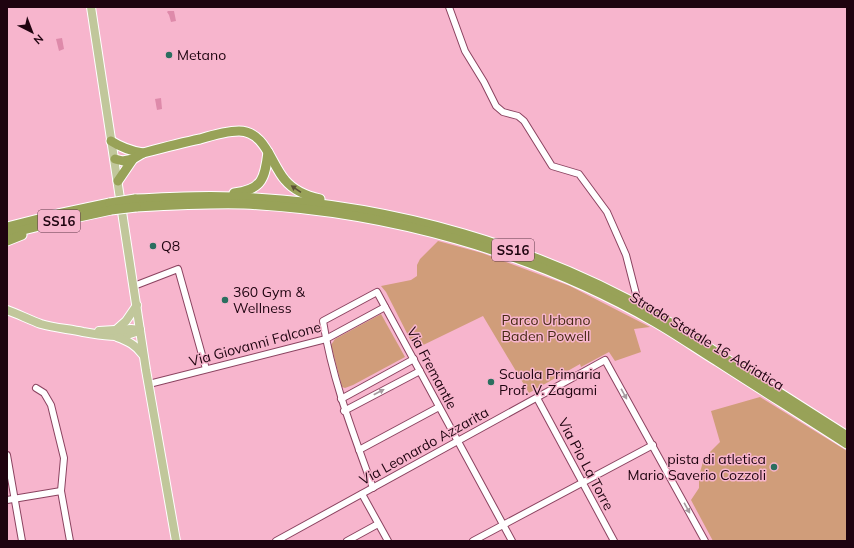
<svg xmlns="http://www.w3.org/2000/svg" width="854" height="548" viewBox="0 0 854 548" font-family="Mulish,sans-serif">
	<rect width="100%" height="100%" fill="#f7b5cd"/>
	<g fill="#d09d7a">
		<path d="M438 241 482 253 570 286 650 327 634 329 641 352 615 361 609 352 581 367 580 364 529 393 483 316 415 349 386 292 381 286 411 280 417 276V265L420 259Z"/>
		<path d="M381 314 405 357 353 385 345 388 342 387 331 345 335 339Z"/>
		<path d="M760 397 847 451V541H713L691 500 699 488V476L704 458 720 442 711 411Z"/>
	</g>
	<g fill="#de8aaa">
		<path d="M168 11H174L176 21 171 22 169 15 167 12Z"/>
		<path d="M62 38 64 49 59 51 56 39Z"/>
		<path d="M161 98 162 109 157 110 155 99Z"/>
	</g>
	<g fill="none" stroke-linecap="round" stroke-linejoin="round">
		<defs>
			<g id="minor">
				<path d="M449 7 465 51 484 82 496 106 503 112 518 116 524 121 552 166 579 174 607 212 626 255 636 294"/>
				<path d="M134 286 178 269 206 369"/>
				<path d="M149 384 326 339 385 307"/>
				<path d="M36 388 44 393 51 405 64 458 61 491 70 541"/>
				<path d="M537 398 614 541"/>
				<path d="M341 399 414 359"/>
				<path d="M344 411 420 371"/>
				<path d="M359 450 439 407"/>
				<path d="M7 455 22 541"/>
				<path d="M373 488C353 433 332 379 323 321L377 292 512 541"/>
				<path d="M362 494 388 541"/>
				<path d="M7 500 61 491"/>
				<path d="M276 541 605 360 705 541"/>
				<path d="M347 541 378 524"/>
				<path d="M473 541 653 445"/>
			</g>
			<g id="major">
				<path d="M91 7 146 370 176 541"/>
				<path d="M7 310C18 314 30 320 41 324 55 328 69 329 83 332 103 335 122 340 140 330"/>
				<path d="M117 329 126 321 137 305"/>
				<path d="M99 331 131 329 140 330"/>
				<path d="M117 337C128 341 136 345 143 355"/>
			</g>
			<g id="highway">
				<path d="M111 141C122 148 130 151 143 153"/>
				<path d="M115 159 123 161 133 159"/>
				<path d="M118 181 133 159 143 153C162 148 181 143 200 139 213 135 226 131 239 131 265 131 271 164 285 180 294 191 307 196 320 199"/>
				<path d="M234 193C263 190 265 177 268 152"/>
				<path d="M135 199C175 197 215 195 255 198 395 206 536 246 658 316 680 328 700 342 720 355 762 382 805 409 847 436"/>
				<path d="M136 207C172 205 208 203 244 204 386 211 531 251 655 322 676 334 696 348 717 361 760 389 804 416 847 444"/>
				<path d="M7 227 58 214 110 203"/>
				<path d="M7 234 56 222 111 210"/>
				<path d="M7 241 22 235"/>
			</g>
		</defs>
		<use href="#minor" stroke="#8b4360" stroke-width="8"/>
		<use href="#major" stroke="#fff" stroke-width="10"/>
		<use href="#highway" stroke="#fff" stroke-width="11"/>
		<use href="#minor" stroke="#fff" stroke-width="6"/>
		<use href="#major" stroke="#c1c79b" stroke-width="8"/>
		<use href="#highway" stroke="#98a258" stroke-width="9"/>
		<defs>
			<g id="highway-bridge">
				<path d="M110 203 135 199"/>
				<path d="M111 210 136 207"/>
			</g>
		</defs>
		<use href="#highway-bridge" stroke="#fff" stroke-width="11" stroke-linecap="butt"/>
		<use href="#highway-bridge" stroke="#98a258" stroke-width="9"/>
	</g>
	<defs><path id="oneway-solid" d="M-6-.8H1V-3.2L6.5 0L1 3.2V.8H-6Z"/></defs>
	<use fill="#5b5234" href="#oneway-solid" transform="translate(296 189) rotate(-146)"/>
	<g fill="#a59a9f">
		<use href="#oneway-solid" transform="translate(379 392) rotate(-28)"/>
		<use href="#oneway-solid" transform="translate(624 394) rotate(61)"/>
		<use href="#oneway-solid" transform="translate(687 508) rotate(61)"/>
	</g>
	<g fill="#2b6e5f" stroke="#f7b5cd" stroke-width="1.5">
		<circle cx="169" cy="55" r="4"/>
		<circle cx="153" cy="246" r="4"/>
		<circle cx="225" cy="300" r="4"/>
		<circle cx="491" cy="382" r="4"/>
		<circle cx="774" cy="467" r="4"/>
	</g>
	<g text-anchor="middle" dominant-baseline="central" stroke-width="3" stroke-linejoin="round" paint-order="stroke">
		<g fill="#f7b5cd" stroke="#5f3848" stroke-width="1">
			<rect x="38" y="210" width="42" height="22" rx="3"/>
			<rect x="492" y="239" width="42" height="22" rx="3"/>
		</g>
		<g font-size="13" font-weight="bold" fill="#1e030f">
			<text x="59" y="221">SS16</text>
			<text x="513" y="250">SS16</text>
		</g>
		<g font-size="14" fill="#1e030f" stroke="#f7b5cd" text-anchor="start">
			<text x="177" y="55">Metano</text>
			<text x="161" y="246">Q8</text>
			<text x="233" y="292">360 Gym &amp;<tspan x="233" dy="16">Wellness</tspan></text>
			<text x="499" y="374">Scuola Primaria<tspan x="499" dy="16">Prof. V. Zagami</tspan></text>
			<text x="766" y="459" text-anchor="end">pista di atletica<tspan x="766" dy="16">Mario Saverio Cozzoli</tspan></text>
		</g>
		<g font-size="14" fill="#462913" stroke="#f7b5cd">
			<text x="546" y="320">Parco Urbano<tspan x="546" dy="16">Baden Powell</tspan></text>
		</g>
		<g font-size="14" fill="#1e030f" stroke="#f7b5cd">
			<text transform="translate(707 341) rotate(31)">Strada Statale 16 Adriatica</text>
			<text transform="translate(255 344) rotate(-15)">Via Giovanni Falcone</text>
			<text transform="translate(432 368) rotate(62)">Via Fremantle</text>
			<text transform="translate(424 446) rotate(-29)">Via Leonardo Azzarita</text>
			<text transform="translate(586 464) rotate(62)">Via Pio La Torre</text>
		</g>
	</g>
	<rect width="854" height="548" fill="none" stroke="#1e030f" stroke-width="16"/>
	<g transform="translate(32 32) rotate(138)" stroke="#f7b5cd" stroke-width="3" paint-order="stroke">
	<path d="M0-3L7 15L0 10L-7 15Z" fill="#1e030f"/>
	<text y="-6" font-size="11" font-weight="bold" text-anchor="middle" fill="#1e030f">N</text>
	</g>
</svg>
